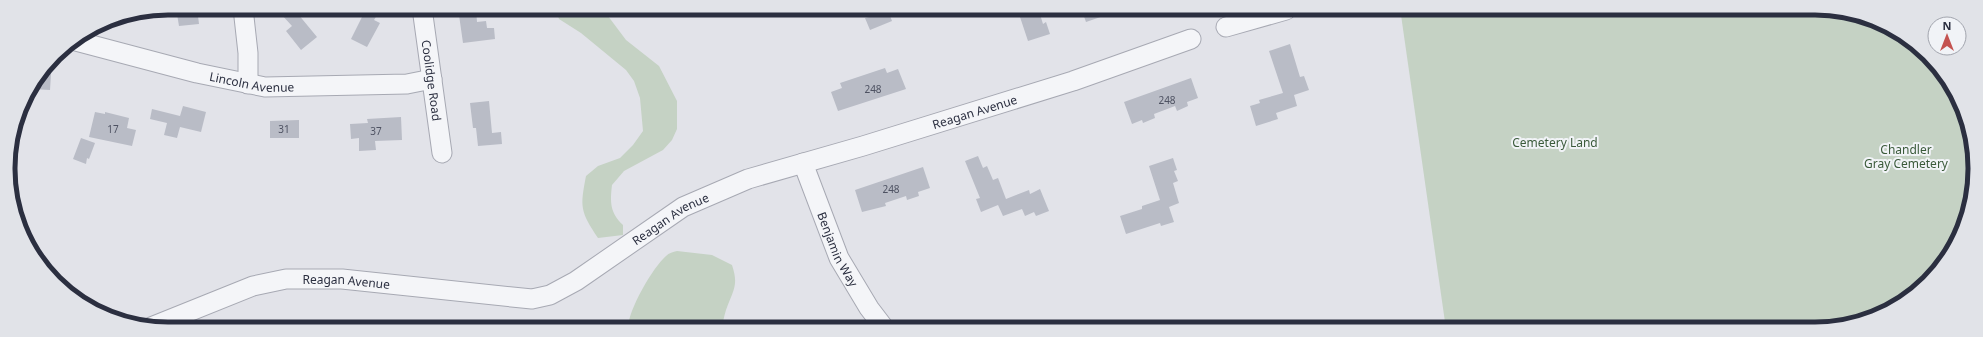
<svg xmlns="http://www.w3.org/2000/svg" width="1983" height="337" viewBox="0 0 1983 337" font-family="'Noto Sans',sans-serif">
	<rect width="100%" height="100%" fill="#e2e3e9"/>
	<g fill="#c5d2c4">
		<path d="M555 8H602L626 40 659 66 677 101V129L672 140 663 150 624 171 612 185C610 202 610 213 623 225V235L598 238C580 211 580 207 586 176L598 166 620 158 633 145 643 131 640 98 634 81 626 70 581 33 559 19Z"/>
		<path d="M1400 8H1825L1886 25 1935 63 1967 117 1975 179 1959 239 1928 282 1885 313 1825 329H1446Z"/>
		<path d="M677 251 712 255 732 265C739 286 733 290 726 310 724 316 723 323 721 329H628C627 312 653 267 666 256 669 253 673 252 677 251Z"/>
	</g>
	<g fill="#b9bcc6">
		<path d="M176 8H197L199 24 179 26Z"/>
		<path d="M289 8H305L298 14 317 37 301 50 286 31 292 26 281 14Z"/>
		<path d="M458 8H476L477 22 486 21 487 28H494L495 39 463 43Z"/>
		<path d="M865 8H887L892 21 870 30 865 18 869 17Z"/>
		<path d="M1017 8H1038L1043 24 1046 22 1050 34 1028 41Z"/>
		<path d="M1081 8H1121V10L1086 22Z"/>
		<path d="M366 9 377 15 374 20 380 23 367 47 351 39Z"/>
		<path d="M1290 44 1300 77 1304 76 1309 90 1294 95 1297 106 1276 113 1278 119 1256 126 1250 106 1260 103 1259 100 1283 93 1269 51Z"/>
		<path d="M52 59 50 90 32 89 45 69Z"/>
		<path d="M885 68 887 73 898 69 906 89 838 111 831 92 842 88 840 83Z"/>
		<path d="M1191 78 1198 98 1187 102 1188 106 1177 111 1175 106 1154 114 1155 118 1143 123 1142 120 1132 124 1124 102Z"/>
		<path d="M489 101 492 133 501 132 502 144 478 146 476 128H473L470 103Z"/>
		<path d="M183 106 206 112 201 132 180 127 177 138 164 135 167 123 150 119 152 109 180 116Z"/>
		<path d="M95 112 105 114V112L129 118 127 128 136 130 132 146 89 137Z"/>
		<path d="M401 117 402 140 375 141 376 150 359 151V138L351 139 350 124 368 123 367 119Z"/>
		<path d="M299 120V138H270V121Z"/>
		<path d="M81 138 95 143 89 159 87 158 86 164 73 159Z"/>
		<path d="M978 156 983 168 987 166 993 180 998 178 1006 199 1029 190 1030 194 1040 189 1049 211 1036 216 1034 212 1025 216 1022 209 1003 216 998 205 981 212 976 199 980 198 965 161Z"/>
		<path d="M1173 158 1177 170 1174 171 1178 181 1173 183 1179 203 1169 207 1174 222 1161 226 1160 223 1126 234 1120 216 1142 209V206L1160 200 1149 166Z"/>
		<path d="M923 167 930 188 918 192 919 196 907 200 906 196 885 203 886 206 862 212 855 190Z"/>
	</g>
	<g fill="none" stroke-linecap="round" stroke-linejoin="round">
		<defs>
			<g id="minor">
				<path d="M243 8 248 53V84"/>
				<path id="s1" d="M422 8 442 153"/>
				<path d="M1226 27 1286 10"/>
				<path id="s2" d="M76 41 197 73 265 87 407 84 432 79"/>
				<path id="s3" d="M803 163 839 258 869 308 885 329"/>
				<path id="s4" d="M151 327 253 286 286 279H342L512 297 532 299 550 295 576 281 683 207 748 179 863 146 1073 81 1191 39"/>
			</g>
		</defs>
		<use href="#minor" stroke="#a7a9b3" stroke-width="21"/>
		<use href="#minor" stroke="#f4f5f8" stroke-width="19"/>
	</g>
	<g text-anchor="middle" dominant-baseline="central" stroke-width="4" stroke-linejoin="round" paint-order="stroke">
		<g font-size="10" fill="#4e5262">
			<text x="873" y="89">248</text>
			<text x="1167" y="100">248</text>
			<text x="113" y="129">17</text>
			<text x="284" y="129">31</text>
			<text x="376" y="131">37</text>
			<text x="891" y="189">248</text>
		</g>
		<g font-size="12" fill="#2b2f40" stroke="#f1f3f7">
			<text stroke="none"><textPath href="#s2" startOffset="181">Lincoln Avenue</textPath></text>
			<text stroke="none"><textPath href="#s1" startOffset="73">Coolidge Road</textPath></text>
			<text stroke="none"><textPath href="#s4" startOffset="876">Reagan Avenue</textPath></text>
			<text stroke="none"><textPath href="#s4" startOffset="552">Reagan Avenue</textPath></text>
			<text stroke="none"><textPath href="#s3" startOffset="93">Benjamin Way</textPath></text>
			<text stroke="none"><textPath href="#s4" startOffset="204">Reagan Avenue</textPath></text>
		</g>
		<g font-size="12" fill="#3a5a3a" stroke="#f1f3f7">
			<text x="1555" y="142">Cemetery Land</text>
			<text x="1906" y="149">Chandler<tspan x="1906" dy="14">Gray Cemetery</tspan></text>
		</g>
	</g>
	<path d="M0 0H1983V337H0ZM168 15H1815A153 153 0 0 1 1968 168V169A153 153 0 0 1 1815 322H168A153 153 0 0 1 15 169V168A153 153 0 0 1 168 15Z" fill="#e1e3e8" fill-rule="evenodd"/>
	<path fill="none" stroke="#2b2f40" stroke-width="5" d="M168 15H1815A153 153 0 0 1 1968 168V169A153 153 0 0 1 1815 322H168A153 153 0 0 1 15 169V168A153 153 0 0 1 168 15Z"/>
	<g transform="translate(1947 36)"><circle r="19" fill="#f1f3f7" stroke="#a2a5ae"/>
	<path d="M0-3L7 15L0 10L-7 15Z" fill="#c45351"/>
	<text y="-6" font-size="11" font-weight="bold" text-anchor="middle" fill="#2b2f40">N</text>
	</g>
</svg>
